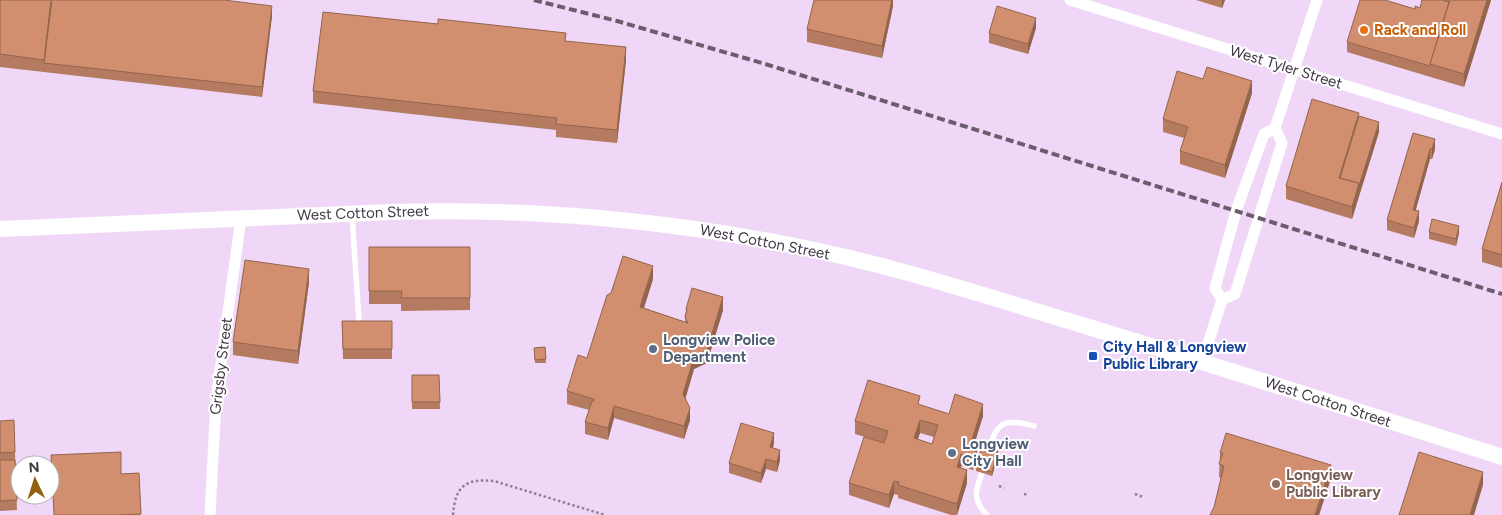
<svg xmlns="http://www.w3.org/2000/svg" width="1502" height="515" viewBox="0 0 1502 515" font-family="Figtree,sans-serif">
	<rect width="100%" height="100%" fill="#f0d7f7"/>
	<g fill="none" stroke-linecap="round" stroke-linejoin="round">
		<g stroke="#908095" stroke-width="2.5" stroke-dasharray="2.5 2.5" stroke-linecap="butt">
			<path d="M999 486 1004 488"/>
			<path d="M1024 494 1028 495"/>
			<path d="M1135 494 1143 497"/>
			<path d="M453 515C455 486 466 478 494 481L605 515"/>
		</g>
		<g stroke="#fff" stroke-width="5.5">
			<path d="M352 215 359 320"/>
			<path d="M987 456C990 448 992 436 997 430 1005 418 1023 423 1034 426"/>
			<path d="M984 467C977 488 970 497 987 515"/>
		</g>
		<g stroke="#fff" stroke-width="11">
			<path d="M1070 0 1502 134"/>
			<path d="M1222 300 1235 294 1282 143 1275 128"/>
			<path d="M1202 362 1222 300 1215 288 1236 211 1264 134 1275 128 1317 0"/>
			<path d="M210 515 216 400 241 218"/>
		</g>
		<path stroke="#fff" stroke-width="16" d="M0 229 391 212C522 208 652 219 780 243 878 261 973 292 1069 321 1214 365 1358 411 1502 457"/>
		<path stroke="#6a5d6e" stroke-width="4" stroke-dasharray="8 4" stroke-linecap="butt" d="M534 0 617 21 762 63 1502 294"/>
	</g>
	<g fill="#b57b60" fill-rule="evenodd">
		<path d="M0 0 272 16 262 97 0 67Z"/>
		<path d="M893 0V6L882 58 807 42V29Z"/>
		<path d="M1196 0H1225L1222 8Z"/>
		<path d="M1422 0H1491L1464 87 1347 52V42L1415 9 1420 8Z"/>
		<path d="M1036 28 1028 54 989 43V33Z"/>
		<path d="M566 41 626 60 617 143 556 137V130L313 103V91Z"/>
		<path d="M1252 93 1225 178 1180 164V151L1184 138 1163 132V119Z"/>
		<path d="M1359 116 1379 132 1352 219 1286 199V186Z"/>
		<path d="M1413 133 1435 149 1432 159H1430L1415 211 1419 221 1414 238 1387 230V220Z"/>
		<path d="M1502 182V268L1482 262V249Z"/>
		<path d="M1429 232 1459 233 1456 246 1429 239Z"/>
		<path d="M369 247H470V310L401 311V304H369Z"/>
		<path d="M653 279 644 308 685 322 686 309 723 310 707 363 694 369 685 399 690 420 684 439 614 418 608 440 585 434V422L589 410 567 404V391L587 358Z"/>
		<path d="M309 282 298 364 233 355V342Z"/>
		<path d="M342 321H392V359H343Z"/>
		<path d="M545 347 546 363H535L534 348Z"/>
		<path d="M412 375H439L440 409H412Z"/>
		<path d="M920 405 949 414 983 416 974 444 977 457 973 470 961 466V468L967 483 957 515H951L898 498V495L894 494 889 508 849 495V483L884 443 855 434V421ZM920 433 934 437 932 444 917 440Z"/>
		<path d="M0 421 15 452 17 510 0 511Z"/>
		<path d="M774 443 773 448 780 460 777 472 766 469 761 483 729 473V463Z"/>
		<path d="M1220 453 1331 478 1319 515H1210L1214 507 1221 478 1219 477Z"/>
		<path d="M51 455 121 474 139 473 141 515H54Z"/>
		<path d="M998 455 992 476 976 471V467Z"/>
	</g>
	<g fill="#93644e">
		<path d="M892 0H893V6L882 58V46Z"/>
		<path d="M1222 0H1225L1222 8Z"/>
		<path d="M1487 0H1491L1464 87V74Z"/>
		<path d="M272 6V16L262 97V87Z"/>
		<path d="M1036 18V28L1028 54V44Z"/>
		<path d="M626 47V60L617 143V130Z"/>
		<path d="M1252 81V93L1225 178V165Z"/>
		<path d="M1379 122V132L1359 196V186Z"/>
		<path d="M1435 139V149L1432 159V149Z"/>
		<path d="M1430 149V159L1413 220V210Z"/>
		<path d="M1359 183V196L1352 219V207Z"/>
		<path d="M1419 211V221L1414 238V228Z"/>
		<path d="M1459 226V233L1456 246V239Z"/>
		<path d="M653 266V279L640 320V307Z"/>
		<path d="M309 269V282L298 364V351Z"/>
		<path d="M723 297V310L707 363 694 369 683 407V394L694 357Z"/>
		<path d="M983 404V416L971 455V443Z"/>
		<path d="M614 406V418L608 440V428Z"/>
		<path d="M690 408V420L684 439V426Z"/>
		<path d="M920 420V433L914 451V438Z"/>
		<path d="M774 433V443L770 457V447Z"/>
		<path d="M977 444V457L973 470V457Z"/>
		<path d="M780 450V460L777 472V462Z"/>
		<path d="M998 451V455L992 476V472Z"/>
		<path d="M961 454V466L957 480V467Z"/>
		<path d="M766 459V469L761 483V473Z"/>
		<path d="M1331 465V478L1319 515H1315Z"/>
		<path d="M967 470V483L957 515V504Z"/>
		<path d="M1483 472V485L1474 515H1470Z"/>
		<path d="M894 481V494L889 508V495Z"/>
	</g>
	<g fill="#d28f70" stroke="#93644e" fill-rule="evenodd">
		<path d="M0 0H51L44 60 0 54Z"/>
		<path d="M52 0H224L272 6 262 87 44 63Z"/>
		<path d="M814 0H892L882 46 807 29Z"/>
		<path d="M1360 0H1385L1415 9V6L1420 8 1422 0H1443L1449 2 1430 64V66L1347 42Z"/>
		<path d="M1450 0H1487L1464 74 1430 64Z"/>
		<path d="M997 6 1036 18 1028 44 989 33Z"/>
		<path d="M323 12 438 24V19L566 33 565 41 626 47 617 130 556 124 557 118 313 91Z"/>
		<path d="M1207 67 1252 81 1225 165 1180 151 1188 127 1163 119 1177 71 1203 79Z"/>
		<path d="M1312 99 1359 113 1339 178 1359 183 1352 207 1286 186Z"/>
		<path d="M1359 116 1379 122 1359 186V183L1340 178Z"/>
		<path d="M1413 133 1435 139 1432 149H1430L1413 210 1419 211 1414 228 1387 220Z"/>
		<path d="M1502 182V255L1482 249Z"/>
		<path d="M1432 219 1459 226 1456 239 1429 232Z"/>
		<path d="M369 247H470V298H401L402 291H369Z"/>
		<path d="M623 256 653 266 640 307 688 323 685 317 687 309H686L692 288 723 297 707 350 694 357 683 394 690 408 684 426 614 406 608 428 585 422 592 401 593 402 594 399 567 391 578 355 587 358 607 295 611 293Z"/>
		<path d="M245 260 309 269 298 351 233 342Z"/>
		<path d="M342 321H392V349H343Z"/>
		<path d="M545 347 546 359 535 360 534 348Z"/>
		<path d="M412 375H439L440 402H412Z"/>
		<path d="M868 380 920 396 918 404 949 414 955 394 983 404 971 443 977 444 973 457 961 454 957 467 967 470 957 504 898 485 899 482 894 481 889 495 849 483 864 437 884 443 888 431 855 421ZM920 420 938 425 932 444 914 438Z"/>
		<path d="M14 420 15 452 0 453V421Z"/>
		<path d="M741 423 774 433 770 447 780 450 777 462 766 459 761 473 729 463Z"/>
		<path d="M1226 433 1331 465 1315 515H1210L1214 507 1224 466 1219 464 1223 453H1220Z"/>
		<path d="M982 446 998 451 992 472 976 467Z"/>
		<path d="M121 452V474L139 473 141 514 119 515H54L51 455Z"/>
		<path d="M1419 452 1483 472 1470 515H1399Z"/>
		<path d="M0 460H15L17 500 0 501Z"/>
	</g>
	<circle fill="#e8710a" stroke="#fff" stroke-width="2" cx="1364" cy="30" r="5"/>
	<g fill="#5c6f8a" stroke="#fff" stroke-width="2">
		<circle cx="653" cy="349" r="5"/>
		<circle cx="952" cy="453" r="5"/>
	</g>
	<rect fill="#1a4fb4" stroke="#fff" stroke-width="2" x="1088" y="351" width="10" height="10" rx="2.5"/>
	<circle fill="#8d6e63" stroke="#fff" stroke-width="2" cx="1276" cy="484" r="5"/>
	<g text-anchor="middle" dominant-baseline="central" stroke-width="4" stroke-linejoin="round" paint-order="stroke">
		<g font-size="15" font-weight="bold" fill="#c56008" stroke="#fff" text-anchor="start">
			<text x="1374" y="30">Rack and Roll</text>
		</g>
		<g font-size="15" fill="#413844" stroke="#fff">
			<text transform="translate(1286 67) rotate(17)">West Tyler Street</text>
			<text transform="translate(363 213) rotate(-2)">West Cotton Street</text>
			<text transform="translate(765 242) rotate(11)">West Cotton Street</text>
			<text transform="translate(221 366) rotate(-83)">Grigsby Street</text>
			<text transform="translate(1328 402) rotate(18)">West Cotton Street</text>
		</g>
		<g font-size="15" font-weight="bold" fill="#4e5e75" stroke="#fff" text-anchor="start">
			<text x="663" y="340">Longview Police<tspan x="663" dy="17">Department</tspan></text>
			<text x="962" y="444">Longview<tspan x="962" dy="17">City Hall</tspan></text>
		</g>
		<g font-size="15" font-weight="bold" fill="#164399" stroke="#fff" text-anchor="start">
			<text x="1103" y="347">City Hall &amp; Longview<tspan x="1103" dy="17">Public Library</tspan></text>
		</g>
		<g font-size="15" font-weight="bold" fill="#785e54" stroke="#fff" text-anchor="start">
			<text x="1286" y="475">Longview<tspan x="1286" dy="17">Public Library</tspan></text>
		</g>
	</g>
	<g transform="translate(35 480) rotate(356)"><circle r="24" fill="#ffffff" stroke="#b3afb4"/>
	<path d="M0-4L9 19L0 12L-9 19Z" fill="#91630f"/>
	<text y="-8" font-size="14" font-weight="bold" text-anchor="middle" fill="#413844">N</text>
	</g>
</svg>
